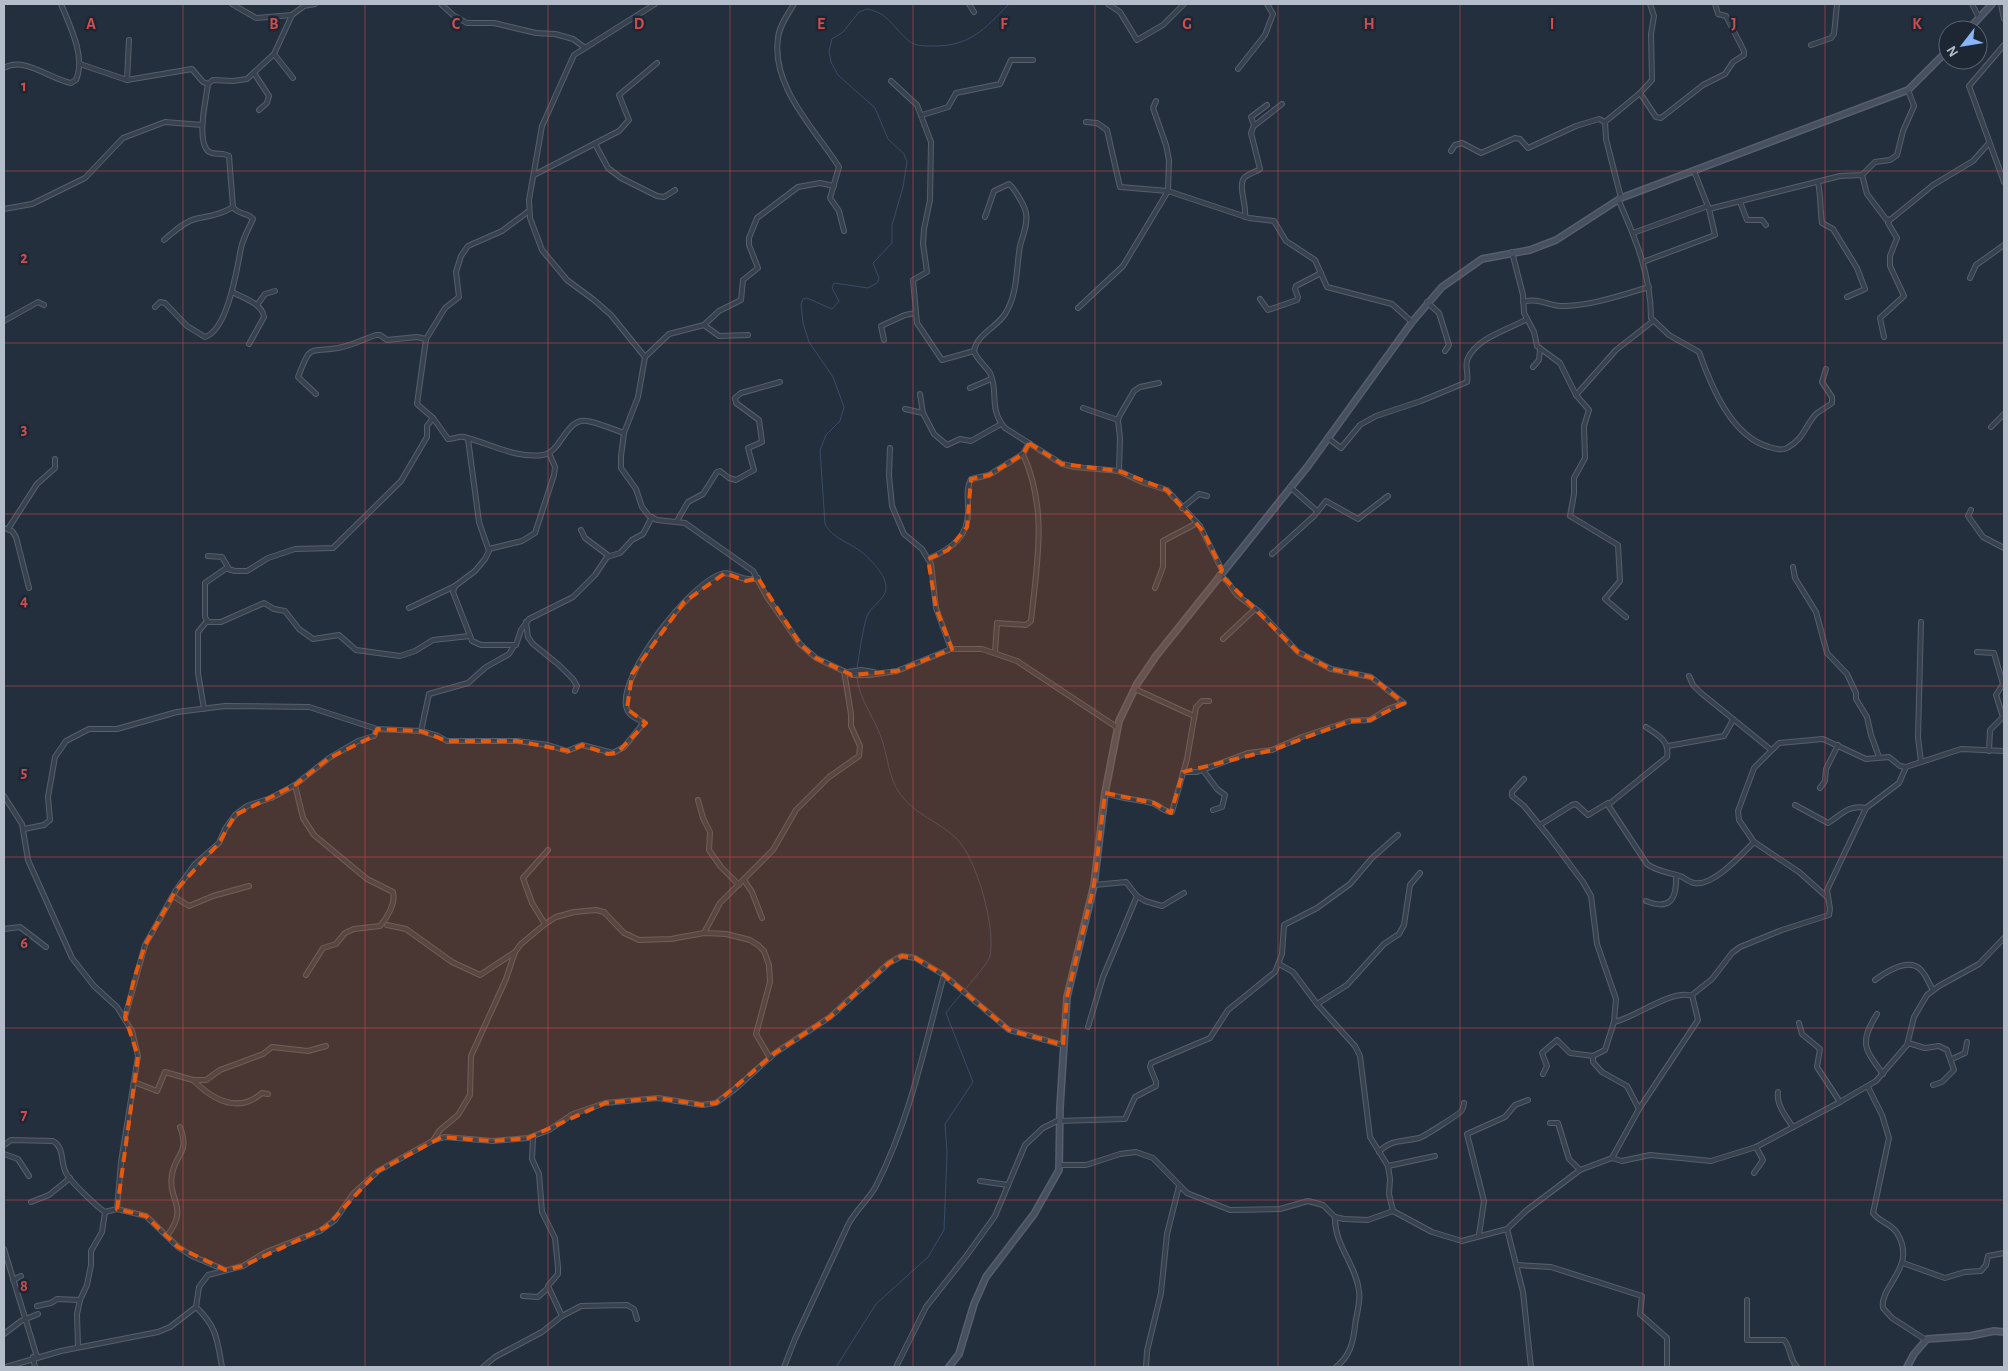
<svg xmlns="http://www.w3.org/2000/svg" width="2008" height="1371" viewBox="0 0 2008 1371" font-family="'Alegreya Sans',sans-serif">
	<rect width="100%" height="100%" fill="#242f3e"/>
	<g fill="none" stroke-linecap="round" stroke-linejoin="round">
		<g stroke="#394c67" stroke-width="1">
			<path d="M857 668C859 656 863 627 867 616 871 607 879 603 884 595 892 581 874 563 864 554 852 543 832 539 825 524L820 450 826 435 840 421 844 407 833 377 809 342 803 323 801 304 803 299 807 298 832 309 839 301 832 288 834 283 868 288 877 283 879 278 873 263 892 243V225L903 187 907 162 904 154 888 139 875 108 838 75 831 62 829 51 832 39 843 32 859 12 867 9C889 13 894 29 909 41 915 46 923 46 931 46 969 47 984 30 1009 4"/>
			<path d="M836 1367 876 1304 928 1257 944 1230 947 1153 945 1124 973 1082 946 1013C954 1001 988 965 990 956 996 929 977 858 956 838 938 821 917 816 900 794 888 777 888 756 881 737 874 717 859 699 857 677"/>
		</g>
		<defs>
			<g id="street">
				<path d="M232 4 256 18 292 15"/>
				<path d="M441 4 453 15 467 23H494L536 33 555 34 573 39 584 47"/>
				<path d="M655 4 574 55 542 126 529 200 530 218 542 250 567 280 594 300 611 315 645 357 638 397 624 433 621 456V468L636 489 642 507 649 516 657 520 685 523 753 571 767 597 800 644 816 658 852 675H869L897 671 951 649H982L1017 661 1118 728"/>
				<path d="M794 4C788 14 779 26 778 38 771 87 815 129 839 167L830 198 839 211 844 231"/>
				<path d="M969 4 974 12"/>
				<path d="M1108 4 1120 12 1137 40 1163 25 1184 4"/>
				<path d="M1972 4 1979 18"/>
				<path d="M2001 4 2004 19"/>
				<path d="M1811 45 1831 38 1834 34 1837 4"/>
				<path d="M2004 45 1969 86 2004 182"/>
				<path d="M274 54 293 78"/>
				<path d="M80 64 127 80 192 69 203 82 208 84"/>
				<path d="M4 68C24 56 50 79 71 83L76 80C86 57 70 26 61 4"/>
				<path d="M1238 69 1265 35 1273 14 1267 4"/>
				<path d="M254 73 269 96 267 103 259 110"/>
				<path d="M127 80 129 40"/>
				<path d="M891 81 917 105 931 142 930 200 924 229 923 244 927 272 913 280 917 323 942 360 974 351"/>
				<path d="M1640 93 1656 117 1661 118 1703 85 1725 74 1733 62 1744 55V51L1726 16 1718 14 1715 4"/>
				<path d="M922 115 948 107 956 93 1000 84 1011 60H1033"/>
				<path d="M1086 122 1097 123 1107 130 1120 187 1168 191 1249 218 1274 221 1286 241 1315 260 1327 287 1392 304 1412 322"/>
				<path d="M1254 126 1282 104"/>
				<path d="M595 144 608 168 621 178 657 196 664 197 675 190"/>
				<path d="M1451 151 1455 145 1462 143 1481 153 1515 138 1520 139 1528 148 1576 126 1599 119 1605 122"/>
				<path d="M534 175 619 131 629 120 619 95 657 63"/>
				<path d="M1862 175 1867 194 1886 219 1890 220 1933 185 1973 161 1989 143"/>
				<path d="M1818 182C1821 197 1820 209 1822 223L1833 229 1857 268 1865 289 1847 297"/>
				<path d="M1621 198 1606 139 1605 122 1640 93 1652 80 1651 34 1654 16 1650 4"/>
				<path d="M1618 199C1635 237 1651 275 1651 318L1669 335 1699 352C1711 386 1731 436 1769 447 1775 449 1782 451 1787 448 1804 439 1804 427 1816 414 1821 410 1827 407 1832 403V397L1822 382 1826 369"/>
				<path d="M1740 202 1747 220H1762L1766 225"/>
				<path d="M4 209 32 204 85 178 123 138 165 122 202 125"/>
				<path d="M1709 209 1840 176 1862 175 1875 162 1890 160 1897 155 1903 131 1914 106 1908 90"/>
				<path d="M529 211 502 231 468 246 461 256 456 272 459 297 445 308 426 339 417 404 433 418 448 439C454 439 459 436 464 437 489 443 516 459 543 455 562 452 565 418 587 421 599 423 612 429 624 433"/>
				<path d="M985 217 994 191 1009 184C1014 188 1025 206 1026 213 1028 224 1023 235 1020 246 1016 269 1018 294 1005 314 996 328 977 334 974 351 977 360 985 365 990 373 999 391 988 409 1005 428L1062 464 1075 467 1119 471 1142 482 1167 490 1200 526 1222 570"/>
				<path d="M1245 217C1247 205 1237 184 1245 177 1250 173 1256 172 1260 169L1251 133 1254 125 1251 117 1267 105"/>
				<path d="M1633 233 1708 206"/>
				<path d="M164 240C173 233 183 222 195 219 209 216 220 215 233 207"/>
				<path d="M1512 252 1523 295 1524 313 1534 332 1537 346 1560 363 1576 395 1589 410 1584 426 1585 458 1574 478V494L1570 516 1618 545 1620 581 1605 599 1626 617"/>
				<path d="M1643 262 1715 235 1709 209 1694 171"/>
				<path d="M1970 278 1976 265 2004 245"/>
				<path d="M232 292C242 297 263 304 264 317L249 344"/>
				<path d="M1260 299 1268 310 1297 300 1298 297 1295 289 1296 286 1321 273"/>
				<path d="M1427 302 1439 313 1449 345 1445 351"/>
				<path d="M1523 302C1539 297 1550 307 1565 306 1593 305 1622 295 1649 287"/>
				<path d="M257 305 265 294 275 291"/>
				<path d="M155 307 160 302 165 303 187 326 205 337C228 330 237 268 241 248 243 238 249 228 253 219 248 212 238 215 233 207L229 156C223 152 211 156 207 150 197 137 206 99 208 84L213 80 233 81 247 79 274 54 292 15 304 6 315 4"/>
				<path d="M1078 308 1123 266 1168 191 1169 160 1166 145 1153 108 1156 101"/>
				<path d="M4 321 38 302 44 305"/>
				<path d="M704 325 719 336 748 335"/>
				<path d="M1884 337 1880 318 1904 296 1890 266V256L1897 238 1888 223 1890 220"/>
				<path d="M884 340 881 326 905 315 916 313"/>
				<path d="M645 357 669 334 704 325 719 311 741 300 743 280 758 268 749 245V238L757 218 798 187 820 183 834 186"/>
				<path d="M1533 367 1539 360 1540 349"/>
				<path d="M970 388 991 379"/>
				<path d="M316 394 298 377C311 343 308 353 338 348 351 346 364 339 376 335H380L387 340 417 337 426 339"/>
				<path d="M920 394 923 413"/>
				<path d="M1576 395 1616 350 1653 321"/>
				<path d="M1083 408 1118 420"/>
				<path d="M905 409 923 413 934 434 947 445 960 439 971 441 1001 424"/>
				<path d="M1991 427 2004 414"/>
				<path d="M1328 438 1341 448 1360 425 1376 416 1421 401 1467 382C1469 374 1464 365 1468 358 1478 337 1508 330 1527 319"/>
				<path d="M468 439 479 522 489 551 485 559 475 571 455 586 453 592 472 641 481 645H516L521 630 529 619 573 597 595 575 607 557 620 553 632 540 643 534 652 517"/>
				<path d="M890 448 889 476 892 506 904 534 922 549 931 564 936 608 951 649"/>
				<path d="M1119 471 1120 438 1118 420 1120 415 1134 391 1140 387 1159 383"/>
				<path d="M1290 487 1317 511"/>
				<path d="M1182 508 1199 494 1207 496"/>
				<path d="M1971 510 1968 516 1983 537 2004 548"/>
				<path d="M677 521 688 502 703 494 717 472 720 471 729 478 736 480 754 470 748 448 762 442 759 420 736 403 735 398 741 393 780 382"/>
				<path d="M4 528 12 531 16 537 29 588"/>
				<path d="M8 529 37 484 55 468V459"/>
				<path d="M581 530 585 538 609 556"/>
				<path d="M489 549 522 541 535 533 554 475 555 467 549 453"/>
				<path d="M1272 554 1314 516 1326 501 1358 519 1388 496"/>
				<path d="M208 556 222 557 228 567 205 583V617L208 622H221L264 603 274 609 285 611 299 629 313 639 339 635 356 650 400 656 415 651 433 640 470 636"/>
				<path d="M928 559C953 548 970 536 968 506 968 497 966 488 971 479L989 475 1023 454"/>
				<path d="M1793 567 1795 578 1816 612 1827 653 1847 674 1856 693V699L1867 717 1871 735 1879 757"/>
				<path d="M228 569 235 571H247L268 558 295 549 333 548 401 481 427 437V426L433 418"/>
				<path d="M1155 588 1163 567V541L1197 523"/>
				<path d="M409 608 455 586"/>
				<path d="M526 622 528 637 533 644 559 665 573 679 577 686 575 691"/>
				<path d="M1223 639 1255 609"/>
				<path d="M1977 652 1994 653 2003 684 1996 695 2003 717 1990 730 1989 751"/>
				<path d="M995 653 997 623 1026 625 1031 621C1037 563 1048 509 1023 454L1029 443"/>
				<path d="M848 672 861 670 874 672"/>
				<path d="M1689 676 1693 685 1701 693 1770 749"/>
				<path d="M1135 689 1194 716"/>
				<path d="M204 709 198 673V632L207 621"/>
				<path d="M1646 727C1658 735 1670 741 1667 757L1608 805 1647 864C1658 872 1668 872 1680 876 1685 878 1689 882 1694 883 1713 887 1742 854 1754 842L1739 820 1738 811 1754 768 1779 743 1823 739 1866 759 1889 757 1900 766 1906 767 1961 749 2004 751"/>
				<path d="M421 731 429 694 468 683 486 667 509 654 514 646"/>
				<path d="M1668 746 1724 736 1733 720"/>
				<path d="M1921 762 1918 737 1921 622"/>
				<path d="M1203 770 1217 789 1225 795 1222 807 1213 810"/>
				<path d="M1183 772H1197L1248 753 1272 750 1302 737 1350 721 1370 720 1388 709 1404 703 1371 677 1331 669 1298 652 1261 613 1237 595 1227 581 1219 575"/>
				<path d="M1524 779 1512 792V796L1524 806 1550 838 1583 882 1591 896 1597 944 1616 999 1614 1022 1605 1050 1593 1056V1062L1602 1072 1627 1086 1639 1109 1612 1158"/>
				<path d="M295 785 303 818 314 835 367 879 393 892C396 903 387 918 380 926L354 929 345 933 336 944 323 948 306 975"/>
				<path d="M1820 788 1825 781 1826 769 1838 745"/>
				<path d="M1105 793C1121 799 1136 799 1152 803 1159 805 1165 813 1172 812L1187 759 1196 707 1202 701H1209"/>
				<path d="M4 796 22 824 28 860 72 958 94 986 117 1007 132 1031 138 1056 121 1162 117 1209 105 1212C97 1207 70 1181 66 1173 60 1162 65 1148 53 1141L11 1140 4 1145"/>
				<path d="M698 800 703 818 710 832 709 850 721 867 739 885"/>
				<path d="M1795 805 1828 823C1841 815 1849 804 1866 808"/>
				<path d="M1540 825 1572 805 1576 804 1588 815 1608 803"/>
				<path d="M24 829 44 825 50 820 48 797 55 757 66 741 89 729H117L177 712 225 706 309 707 377 729 421 731 438 736 447 741H517L548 745 567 751 582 745 613 753 624 747 642 725 641 721C634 717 628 715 626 706 620 673 690 584 721 574 732 570 741 583 758 578"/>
				<path d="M1754 842 1799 872 1827 897"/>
				<path d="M744 880 752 892 762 918"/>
				<path d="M173 896 189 906 213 896 249 886"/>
				<path d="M1137 896 1145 901 1162 906 1184 893"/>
				<path d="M1646 901C1671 911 1677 898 1676 875"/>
				<path d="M545 924 532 903 523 878 548 850"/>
				<path d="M387 925 406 929 452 962 480 975 515 952 521 944 545 924 556 917 574 912 596 910 604 912 624 933 639 940 671 939 704 933 726 934 750 940 758 945 764 951 769 965 770 982 756 1034 770 1058"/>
				<path d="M4 929 20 927 46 947"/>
				<path d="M704 933 720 903 773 850 796 810 829 777 859 756 860 746 851 726V714L844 671"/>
				<path d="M1279 964 1293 972 1317 1004 1347 985 1384 944 1399 934 1404 925 1410 885 1420 873"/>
				<path d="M1875 980C1886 972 1908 958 1920 969 1926 974 1929 984 1933 990"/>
				<path d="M1317 1004 1355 1046 1360 1056 1370 1137 1388 1166 1390 1179 1389 1194 1393 1211"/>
				<path d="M1877 1014C1859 1043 1864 1048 1883 1074"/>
				<path d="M125 1017 145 945 176 890 195 864 219 843 225 829 235 815 247 806 271 798 295 785 329 758 358 741 374 736 377 729"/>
				<path d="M1614 1022C1635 1018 1673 988 1692 996"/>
				<path d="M1799 1023 1802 1034 1820 1049 1817 1067 1840 1102"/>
				<path d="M1088 1027 1103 977 1137 896 1126 882 1094 885"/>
				<path d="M1908 1043 1925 1048 1939 1046 1947 1050 1954 1070 1942 1082 1933 1085"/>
				<path d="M1952 1059 1965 1053 1967 1042"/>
				<path d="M1543 1074 1547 1066 1542 1053 1557 1040 1570 1053 1593 1056"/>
				<path d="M193 1080C213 1100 238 1114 262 1093L268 1094"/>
				<path d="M134 1082 157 1091 165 1072 193 1080H206L220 1070 263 1054 272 1047 308 1051 326 1046"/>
				<path d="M1868 1087 1882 1115 1889 1138 1873 1213C1879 1222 1891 1223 1897 1233 1918 1267 1879 1286 1883 1308L1892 1318 1926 1340"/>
				<path d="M1778 1092C1776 1104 1786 1117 1793 1127"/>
				<path d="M1639 1109 1698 1020 1692 995 1712 979 1732 953 1740 947 1782 930 1829 915 1830 909 1827 890 1866 808 1899 783 1906 767"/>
				<path d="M1550 1123H1558L1569 1159 1580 1170"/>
				<path d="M533 1137 532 1159 539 1174 542 1212 555 1238 558 1267V1274L548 1286 562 1316"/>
				<path d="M434 1139 440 1130 458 1115 470 1095 471 1056 506 979 515 952"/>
				<path d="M1379 1152C1391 1139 1403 1142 1419 1138 1423 1137 1460 1114 1462 1110 1463 1108 1464 1105 1464 1103"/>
				<path d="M4 1154 18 1159 29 1176"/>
				<path d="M1060 1165H1086L1120 1154 1136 1152 1153 1158 1187 1193 1230 1210 1280 1209 1308 1201 1323 1205 1335 1217 1344 1219 1368 1220 1393 1211 1432 1232 1462 1241 1507 1229 1527 1210 1580 1170 1612 1158 1622 1161 1650 1155 1711 1161 1756 1147 1840 1102 1876 1081 1907 1045 1914 1017 1927 995 1939 986 1979 964 2004 938"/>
				<path d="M1388 1166 1435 1156"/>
				<path d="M1754 1173 1763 1160 1756 1147"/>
				<path d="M980 1181 1008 1185"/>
				<path d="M31 1202 49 1195 70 1178"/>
				<path d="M117 1209 146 1216 178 1247 192 1256 225 1270"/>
				<path d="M1335 1217C1334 1245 1356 1264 1359 1291 1361 1302 1356 1315 1355 1326 1353 1343 1350 1356 1336 1367"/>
				<path d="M1507 1229 1523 1292 1531 1367"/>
				<path d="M1479 1235 1484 1201 1467 1134 1505 1117 1515 1105 1528 1100"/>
				<path d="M167 1236C190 1206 167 1201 172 1174 176 1153 190 1153 180 1127"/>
				<path d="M4 1249 37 1357"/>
				<path d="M1903 1263 1945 1278 1965 1272 1981 1271 1986 1265 1988 1256 2004 1253"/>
				<path d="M1517 1265 1551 1267 1642 1296 1640 1314 1667 1338V1367"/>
				<path d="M13 1280 21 1276"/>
				<path d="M523 1296 538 1297 548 1288"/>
				<path d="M1747 1300V1340H1784C1791 1347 1789 1359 1797 1367"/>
				<path d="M37 1306 51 1303 57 1299 80 1300"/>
				<path d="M196 1307C217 1327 217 1339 222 1367"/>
				<path d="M4 1334 21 1321 38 1314"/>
				<path d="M78 1347 77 1314 80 1300 87 1285 91 1265V1251L102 1232 105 1212"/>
				<path d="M33 1357 35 1367"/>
				<path d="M6 1367 61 1351 158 1332 170 1327 196 1307 199 1287 208 1275 243 1266 266 1252 320 1231 335 1220 353 1194 378 1171 434 1140 445 1137 493 1141 528 1138 549 1130 573 1114 605 1103 658 1098 702 1105 716 1103 735 1089 775 1053 830 1017 889 963 902 956 915 958 944 975 1009 1030 1063 1045"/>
				<path d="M483 1367 495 1357 542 1332 562 1316 581 1306 627 1305 634 1309 637 1319"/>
				<path d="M784 1367 795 1339 848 1225C856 1209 870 1199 877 1184 910 1119 925 1045 944 975"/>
				<path d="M896 1367 926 1307 967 1255 995 1216 1025 1145 1043 1128 1057 1121 1125 1119 1135 1097 1156 1086V1082L1150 1067 1151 1063 1210 1038 1228 1010 1275 972 1282 954 1284 925 1317 908 1350 884 1372 858 1398 835"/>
				<path d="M1146 1367 1147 1351 1161 1293 1167 1234 1179 1186"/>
			</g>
			<g id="secondary">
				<path d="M1968 30 1992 4"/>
				<path d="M949 1367 959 1354 974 1304 986 1277 1034 1214 1059 1170 1060 1107 1067 997 1094 885 1105 793 1119 721 1137 684 1156 656 1308 466 1412 322 1442 287 1482 259 1530 250 1556 240 1621 198 1908 90 1948 50"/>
				<path d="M1907 1367 1914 1354 1927 1339 1970 1336 1994 1331 2004 1332"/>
			</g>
		</defs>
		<use href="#street" stroke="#565f6c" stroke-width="6"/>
		<use href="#secondary" stroke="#565f6c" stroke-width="8"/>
		<use href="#street" stroke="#38414e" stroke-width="4"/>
		<use href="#secondary" stroke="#465061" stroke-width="5"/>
	</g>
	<path fill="#e8590c" fill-opacity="0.2" stroke="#e8590c" stroke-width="4" stroke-dasharray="10 6" stroke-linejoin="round" d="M1029 443 1062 464 1119 471 1167 490 1203 531 1222 570 1220 574 1298 652 1331 669 1371 677 1404 703 1370 720 1350 721 1272 750 1183 772 1171 813 1154 803 1105 793 1094 885 1067 997 1063 1045 1009 1030 944 975 915 958 902 956 889 963 830 1017 775 1053 716 1103 702 1105 658 1098 605 1103 528 1138 493 1141 442 1137 378 1171 326 1227 243 1266 225 1270 178 1247 146 1216 117 1209 138 1056 125 1017 134 979 145 945 176 890 219 843 235 815 295 785 329 758 374 736 377 729 421 731 447 741H517L569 751 582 745 608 754 618 752 646 723 627 709 632 674 684 602 725 573 746 581 758 578 800 644 816 658 852 675 897 671 952 649 936 608 928 559 948 550 967 527 971 479 989 475 1023 454Z"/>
	<path fill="none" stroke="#ce4d50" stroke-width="1" stroke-opacity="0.55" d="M183 4V1367M365 4V1367M548 4V1367M730 4V1367M913 4V1367M1095 4V1367M1278 4V1367M1460 4V1367M1643 4V1367M1825 4V1367M4 171H2004M4 343H2004M4 514H2004M4 686H2004M4 857H2004M4 1028H2004M4 1200H2004"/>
	<g font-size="16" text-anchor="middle" font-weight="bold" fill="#ce4d50" stroke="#1d2633" stroke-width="5" stroke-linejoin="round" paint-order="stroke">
		<text x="91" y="29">A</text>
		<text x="274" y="29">B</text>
		<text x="456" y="29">C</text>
		<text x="639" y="29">D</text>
		<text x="821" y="29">E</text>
		<text x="1004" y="29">F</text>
		<text x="1187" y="29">G</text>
		<text x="1369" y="29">H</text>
		<text x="1552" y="29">I</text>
		<text x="1734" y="29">J</text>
		<text x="1917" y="29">K</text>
		<text x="24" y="91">1</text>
		<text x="24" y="263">2</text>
		<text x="24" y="434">3</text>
		<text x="24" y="606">4</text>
		<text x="24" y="777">5</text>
		<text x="24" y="948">6</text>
		<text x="24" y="1120">7</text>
		<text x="24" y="1291">8</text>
	</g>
	<rect width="2008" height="1371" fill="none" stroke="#b4bcc9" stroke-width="10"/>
	<g transform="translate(1963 45) rotate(239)"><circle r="24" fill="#1d2633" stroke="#59626f"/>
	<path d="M0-4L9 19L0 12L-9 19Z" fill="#8ab4f8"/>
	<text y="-8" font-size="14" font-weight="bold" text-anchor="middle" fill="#b4bcc9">N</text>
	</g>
</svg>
